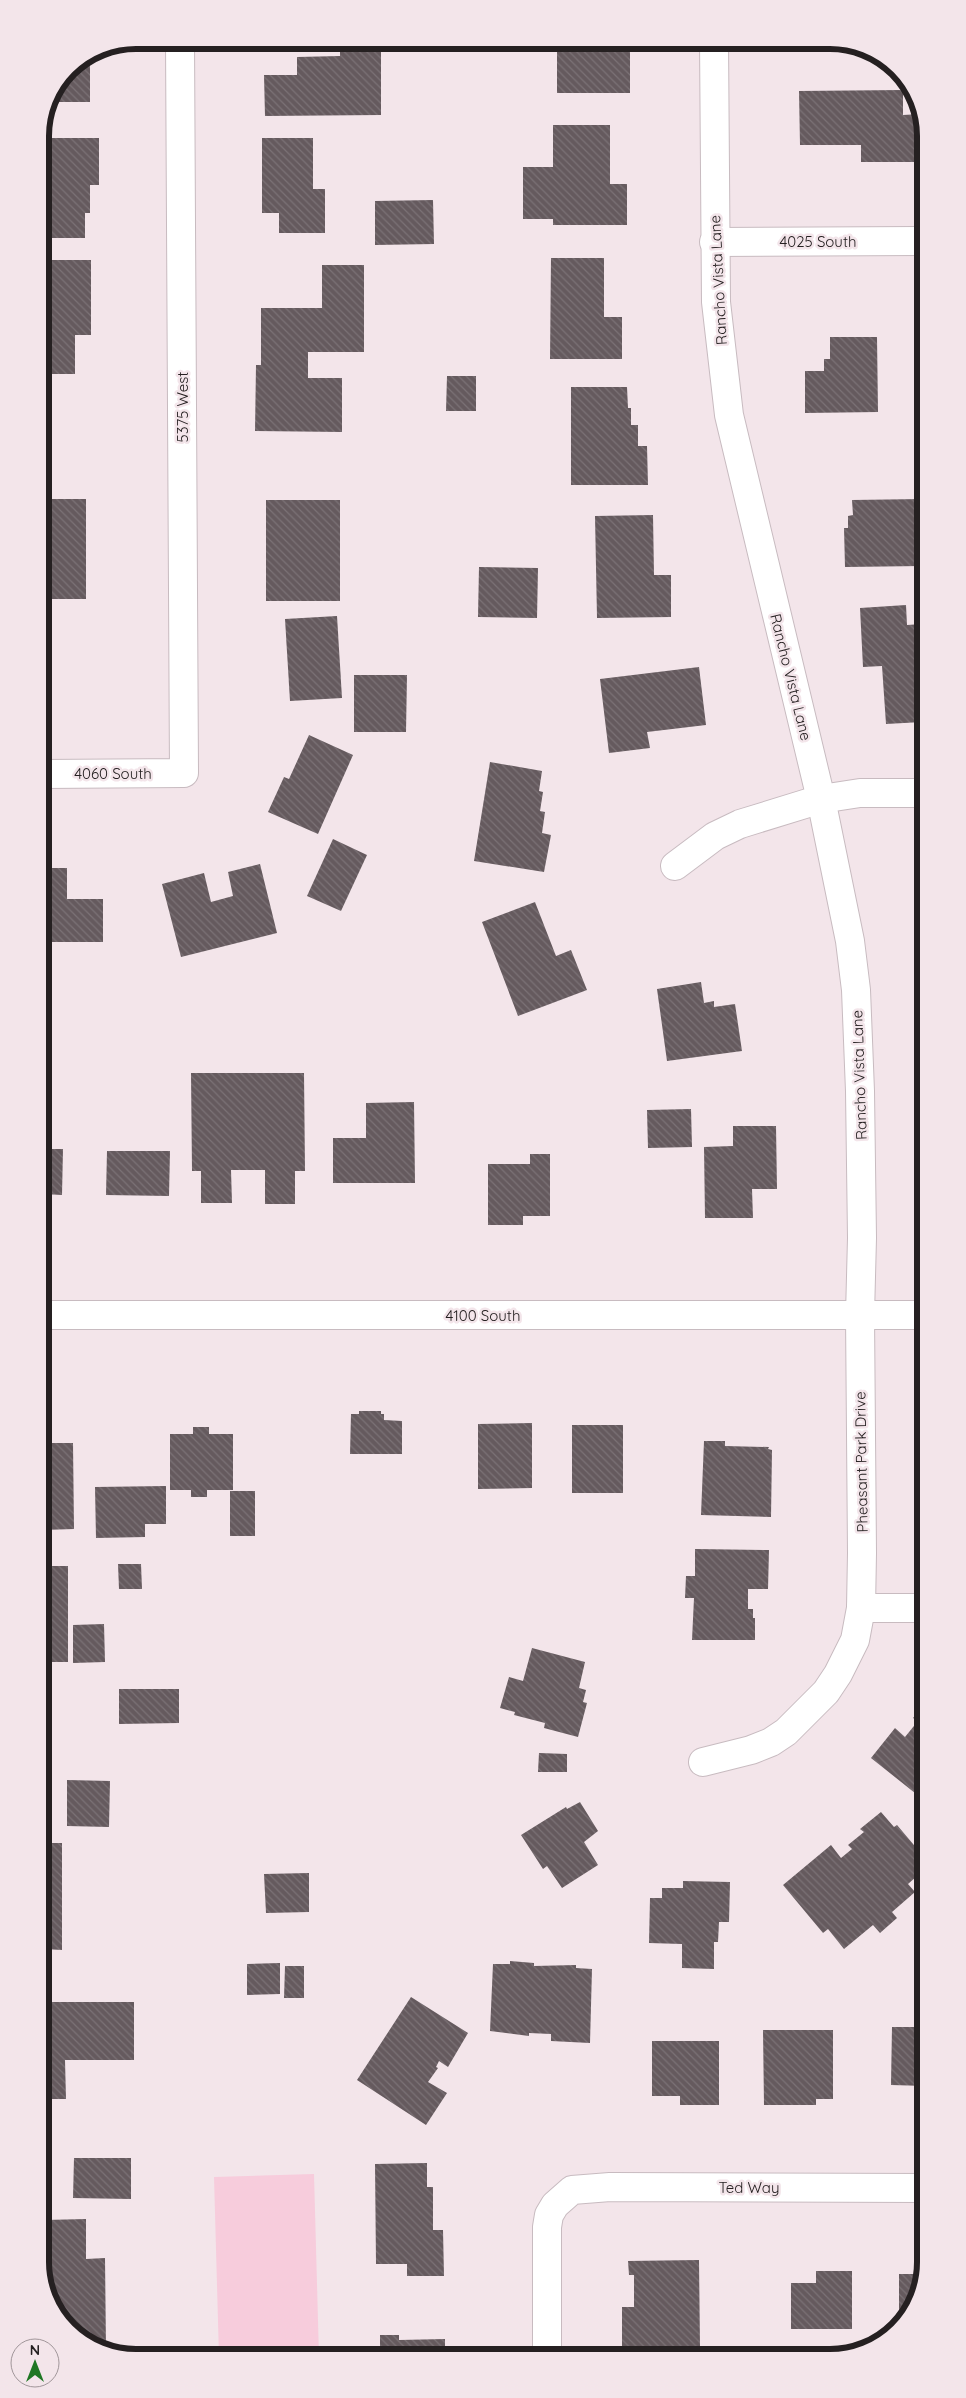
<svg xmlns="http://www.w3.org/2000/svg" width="966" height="2398" viewBox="0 0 966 2398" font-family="Quicksand,sans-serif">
	<defs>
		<pattern id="building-back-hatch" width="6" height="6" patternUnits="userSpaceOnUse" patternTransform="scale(1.25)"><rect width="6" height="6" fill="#655a5e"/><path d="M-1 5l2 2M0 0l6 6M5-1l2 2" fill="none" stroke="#7b7276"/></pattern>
	</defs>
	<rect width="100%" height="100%" fill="#f3e5ea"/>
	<path fill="#f7ccdc" d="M314 2174 319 2357H219L214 2177Z"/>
	<g fill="url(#building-back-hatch)">
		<path d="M340 40H381V115L265 116 264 75H297V57L340 56Z"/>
		<path d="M557 40H605V47H630V93H557Z"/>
		<path d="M90 53V102H53L68 68Z"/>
		<path d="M903 90V115L920 114 921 162H861V145H800L799 91Z"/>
		<path d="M553 125H610V184H627V225H553V219H523V167H553Z"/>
		<path d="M40 138H99V185H90V213H85V238H40Z"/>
		<path d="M262 138H313V189H325V233H279V213H262Z"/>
		<path d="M433 200 434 244 375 245V201Z"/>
		<path d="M551 258H604V317H622V359H550Z"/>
		<path d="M41 260H91V335H75V374H41Z"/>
		<path d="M322 265H364V352H308V378H342V432L255 431 256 365H261V308H322Z"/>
		<path d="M830 337H877L878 412 805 413V371H824V359H830Z"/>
		<path d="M447 376H476V411H446Z"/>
		<path d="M571 387H627L628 408H631V425H638V446H647L648 485H571Z"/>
		<rect x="41" y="499" width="45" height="100"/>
		<path d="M922 499V566L845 567 844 528H848V516L853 515 852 500Z"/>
		<rect x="266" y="500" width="74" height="101"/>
		<path d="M653 515 654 575H671V617L597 618 595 516Z"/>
		<path d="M479 567 538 568 537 618 478 617Z"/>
		<path d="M906 605 907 625 922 624V722L886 724 882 666 863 667 860 608Z"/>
		<path d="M337 616 342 698 290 701 285 619Z"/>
		<path d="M699 667 706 725 647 732 650 748 609 753 600 679Z"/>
		<path d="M354 675H407L406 732H354Z"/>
		<path d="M309 735 353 755 318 834 268 812 284 777 289 779Z"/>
		<path d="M490 762 542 771 539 791 543 792 540 811 545 812 542 833 551 835 544 872 474 861Z"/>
		<path d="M333 839 367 855 341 911 307 896Z"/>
		<path d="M260 864 277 933 181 957 162 884 204 873 211 902 233 896 228 872Z"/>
		<path d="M42 868H67V899H103V942H42Z"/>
		<path d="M919 887H923V943H920Z"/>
		<path d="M535 902 556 956 571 950 587 990 518 1016 482 922Z"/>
		<path d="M701 982 704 1003 714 1001V1007L735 1004 742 1051 667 1061 657 989Z"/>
		<path d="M191 1073H304L305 1171H295V1204H265V1170H231L232 1203H201V1171H192Z"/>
		<path d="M414 1102 415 1183H333V1138H366V1103Z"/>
		<path d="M691 1109 692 1147 648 1148 647 1110Z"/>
		<path d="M733 1126H776L777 1189H752L753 1218H705L704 1147 733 1146Z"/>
		<path d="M42 1149H63L62 1195 43 1194Z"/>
		<path d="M107 1151H170L169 1196 106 1195Z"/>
		<path d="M530 1154H550V1216H523V1225H488V1164H530Z"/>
		<path d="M359 1411H381V1414H384V1420L402 1421V1454H350L351 1414H359Z"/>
		<path d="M532 1423V1488L478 1489V1424Z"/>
		<rect x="572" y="1425" width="51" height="68"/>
		<path d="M193 1427H209V1434H233V1490H207V1497H191V1490H170V1434H193Z"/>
		<path d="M704 1441H725V1446L769 1447 768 1449 772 1450 771 1517 701 1515Z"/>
		<path d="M43 1443H73L74 1529 43 1530Z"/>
		<path d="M166 1486V1524H145V1537L96 1538 95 1487Z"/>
		<rect x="230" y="1491" width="25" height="45"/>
		<path d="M695 1549 769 1550 768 1589H748V1609H753V1618H755V1640H692L694 1598H685L686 1576H695Z"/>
		<path d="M118 1564H141L142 1589H119Z"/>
		<path d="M43 1566H68V1662H44Z"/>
		<path d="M104 1624 105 1662 73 1663V1625Z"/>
		<path d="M532 1648 585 1662 579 1688 586 1690 583 1702 587 1703 578 1737 544 1728 545 1723 514 1715 515 1712 500 1708 509 1677 523 1681Z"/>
		<path d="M119 1689H179V1723L119 1724Z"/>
		<path d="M925 1703V1801L871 1758 895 1728 905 1737 918 1721 913 1718Z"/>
		<rect x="44" y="1744" width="8" height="43"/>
		<path d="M539 1753 567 1754V1772H538Z"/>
		<path d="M67 1780 110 1781 109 1827 67 1826Z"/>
		<path d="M580 1802 598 1831 584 1842 598 1865 562 1888 547 1866 543 1869 521 1835 566 1807 567 1809Z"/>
		<path d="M881 1812 894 1827 897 1825 919 1851 917 1853 925 1863V1869L908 1884 915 1892 892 1912 897 1918 880 1933 873 1925 844 1949 828 1929 823 1933 783 1885 831 1845 841 1858 852 1849 848 1845 864 1832 860 1829Z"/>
		<path d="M44 1843H62V1950L44 1949Z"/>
		<path d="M309 1873V1912L266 1913 264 1874Z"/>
		<path d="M683 1881 730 1882 729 1922H719L718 1942H714V1969L682 1968V1944L649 1943 650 1898H662V1888H683Z"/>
		<path d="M510 1961 534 1963V1966L576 1965V1968L592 1969 590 2043 551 2041V2034L529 2033V2036L490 2031 493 1964H510Z"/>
		<path d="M280 1963V1994L247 1995V1964Z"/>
		<path d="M285 1966H304V1998H284Z"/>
		<path d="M411 1997 468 2033 448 2067 439 2061 436 2067 438 2068 428 2082 447 2093 426 2125 357 2080Z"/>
		<path d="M44 2002H134V2060H65L66 2099H45Z"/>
		<path d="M892 2027H925L926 2086 891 2085Z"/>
		<path d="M763 2030H833V2099H816V2105H764Z"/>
		<path d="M652 2041H719V2105H680V2096H652Z"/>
		<path d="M74 2158H131V2199L73 2198Z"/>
		<path d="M427 2163V2187H433V2230H443L444 2276H407V2264H376L375 2164Z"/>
		<path d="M86 2219V2259L105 2258 106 2349 77 2338 45 2293V2220Z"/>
		<path d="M699 2260 700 2346H660V2354L622 2355V2307H634V2275H629L628 2261Z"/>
		<path d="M816 2271H852V2329H791V2283H816Z"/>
		<path d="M899 2274H922L906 2320 899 2326Z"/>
		<path d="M380 2335H399V2340L445 2339V2356H380Z"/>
	</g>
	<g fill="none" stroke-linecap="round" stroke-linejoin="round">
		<defs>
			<g id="minor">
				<path d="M714 242 921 241"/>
				<path d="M42 774 184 773 180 40"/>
				<path d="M675 866 715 836 740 824 821 799 860 793H923"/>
				<path d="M861 1608H924"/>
				<path d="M703 1762 751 1750 771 1742 786 1732 826 1692 838 1674 855 1640 861 1608 862 1553 860 1315 862 1238 860 1091 856 990 850 941 821 799 729 415 716 302 714 40"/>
				<path d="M547 2355V2227L549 2215 555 2205 572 2190 610 2187 926 2188"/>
			</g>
			<path id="major" d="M43 1315H924"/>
		</defs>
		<use href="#minor" stroke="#c8bbc0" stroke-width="30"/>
		<use href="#major" stroke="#c8bbc0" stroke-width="30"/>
		<use href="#minor" stroke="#fff" stroke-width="28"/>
		<use href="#major" stroke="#fff" stroke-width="28"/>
	</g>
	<g text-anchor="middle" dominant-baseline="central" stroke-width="5" stroke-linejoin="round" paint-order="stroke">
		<g font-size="15" fill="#252021" stroke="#f3e5ea">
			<text x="818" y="241">4025 South</text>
			<text transform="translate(718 280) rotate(-93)">Rancho Vista Lane</text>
			<text transform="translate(182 407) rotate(-90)">5375 West</text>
			<text transform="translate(791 677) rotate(76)">Rancho Vista Lane</text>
			<text x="113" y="773">4060 South</text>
			<text transform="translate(859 1075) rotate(-92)">Rancho Vista Lane</text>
			<text x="483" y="1315">4100 South</text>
			<text transform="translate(861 1462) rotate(-91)">Pheasant Park Drive</text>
			<text x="749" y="2187">Ted Way</text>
		</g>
	</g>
	<path d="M0 0H966V2398H0ZM136 49H830A87 87 0 0 1 917 136V2262A87 87 0 0 1 830 2349H136A87 87 0 0 1 49 2262V136A87 87 0 0 1 136 49Z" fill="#f3e5ea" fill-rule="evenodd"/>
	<path fill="none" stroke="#252021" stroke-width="6" d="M136 49H830A87 87 0 0 1 917 136V2262A87 87 0 0 1 830 2349H136A87 87 0 0 1 49 2262V136A87 87 0 0 1 136 49Z"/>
	<g transform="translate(35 2363)"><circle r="24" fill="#f3e5ea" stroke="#a1969a"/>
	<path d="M0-4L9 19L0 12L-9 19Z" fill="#1f7724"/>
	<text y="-8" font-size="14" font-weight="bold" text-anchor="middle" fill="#252021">N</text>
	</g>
</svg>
